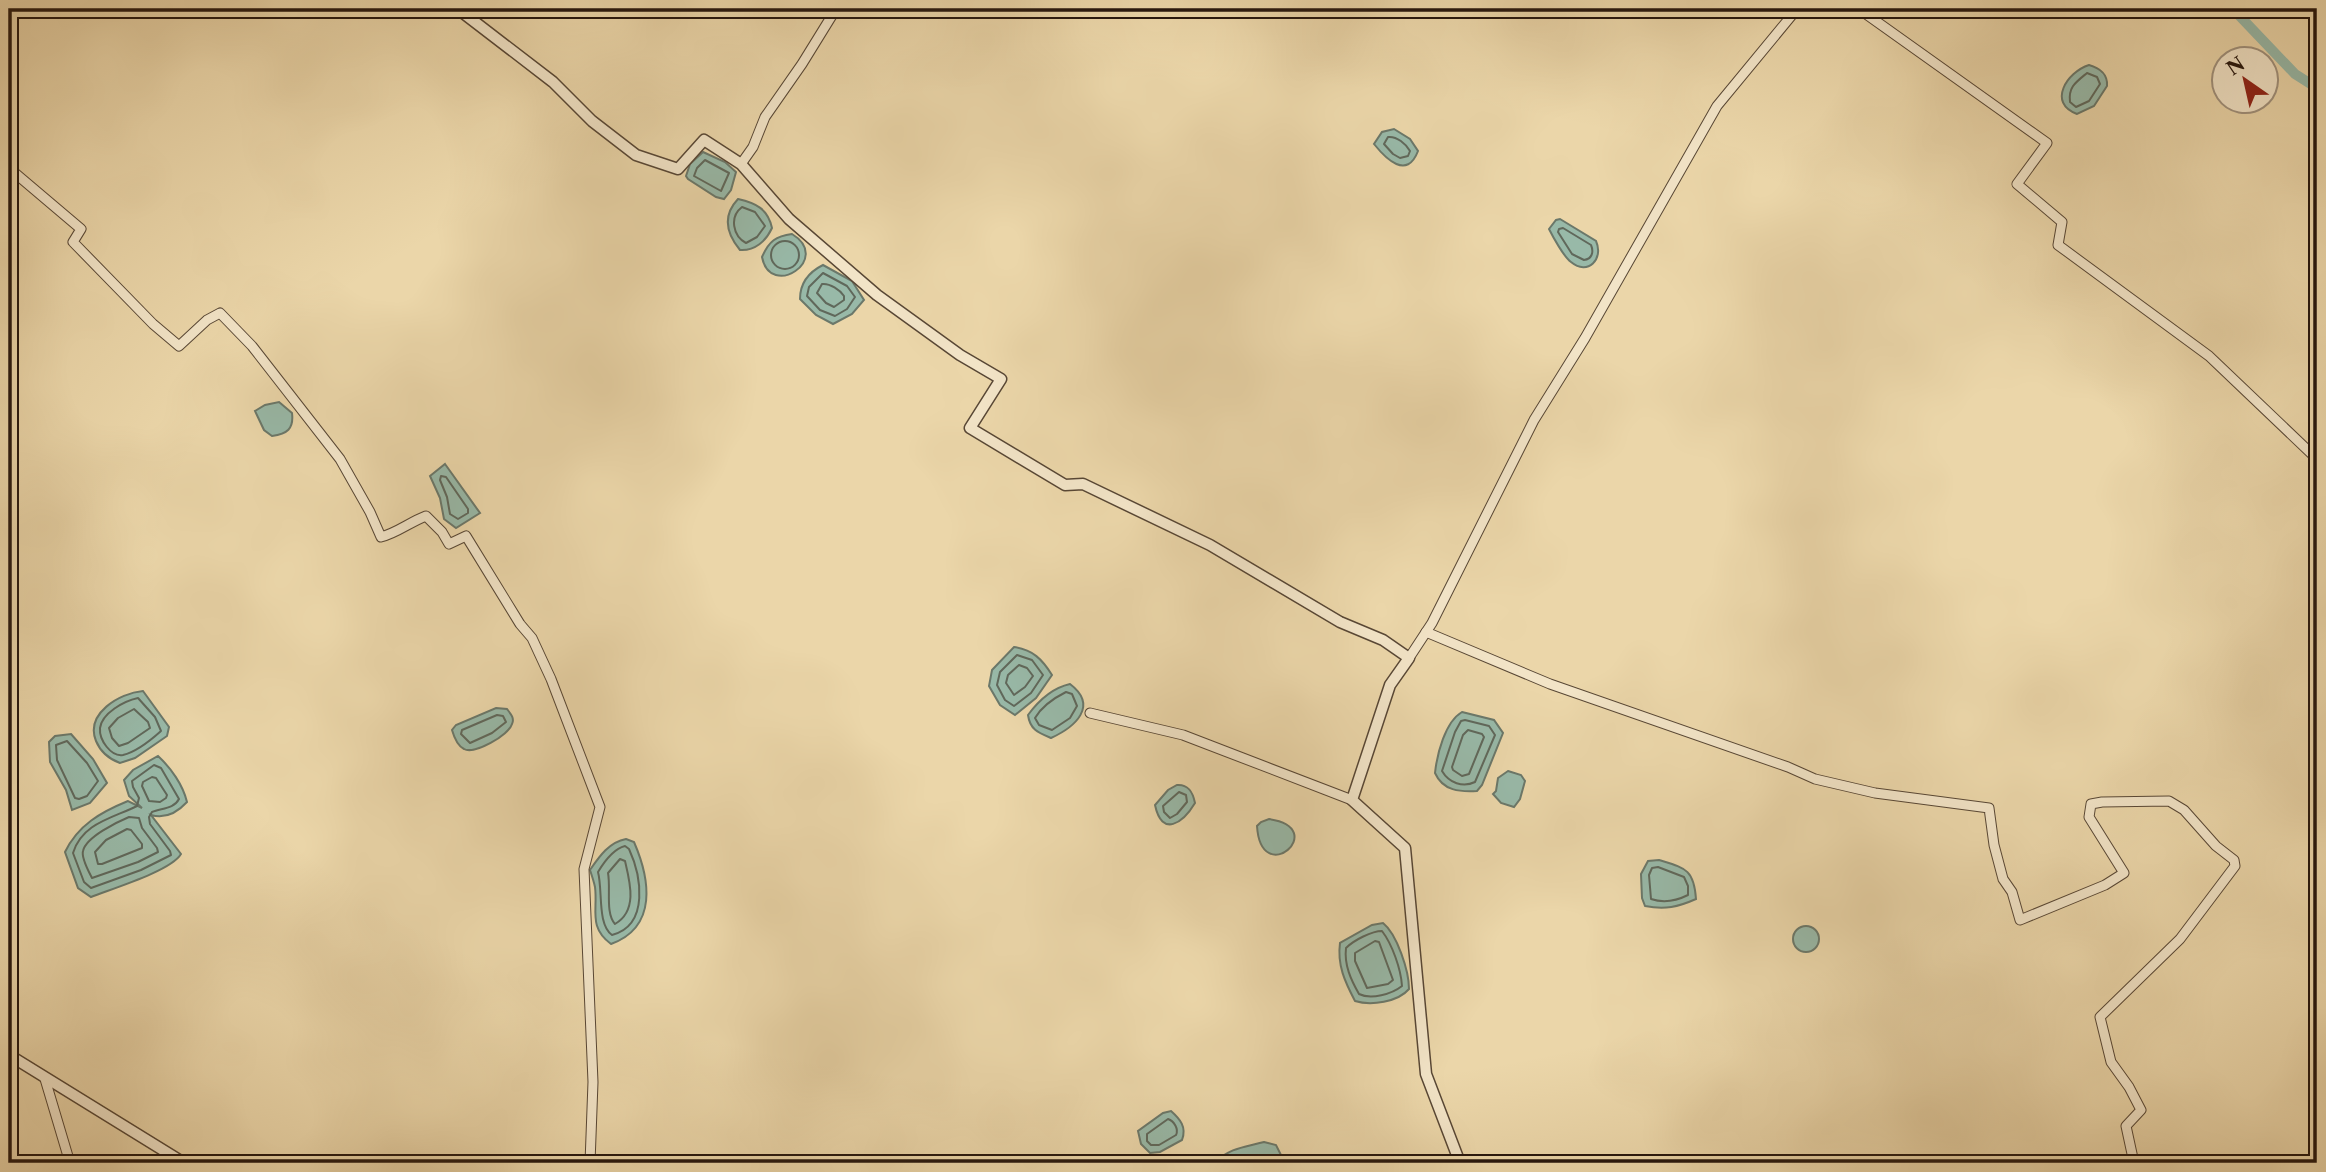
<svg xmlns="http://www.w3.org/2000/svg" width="2326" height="1172" viewBox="0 0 2326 1172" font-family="'Libre Caslon Text',serif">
	<rect width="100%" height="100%" fill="#ebd6a9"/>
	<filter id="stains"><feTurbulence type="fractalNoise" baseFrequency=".00286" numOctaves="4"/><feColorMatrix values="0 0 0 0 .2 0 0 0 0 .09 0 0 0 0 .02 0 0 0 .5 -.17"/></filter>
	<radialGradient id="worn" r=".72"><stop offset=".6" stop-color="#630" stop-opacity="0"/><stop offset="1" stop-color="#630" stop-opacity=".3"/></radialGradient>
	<g fill="#98b9a8" stroke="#6b786a" stroke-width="2">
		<path d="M2089 65C2100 68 2108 75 2107 86L2094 106 2077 114C2047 103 2067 72 2089 65Z"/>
		<path d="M1394 129 1410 139 1418 151C1407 180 1386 159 1374 144L1382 132Z"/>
		<path d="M703 152 725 162 736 172 731 190 724 199 716 197 688 179 686 176 690 164Z"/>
		<path d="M738 199C756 203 768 209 772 228 766 241 755 251 740 250 726 233 722 216 738 199Z"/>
		<path d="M1560 219 1596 241C1604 259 1588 276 1571 262 1564 257 1553 237 1549 229L1556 220Z"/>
		<path d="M792 234C833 259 770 300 762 257 769 241 776 236 792 234Z"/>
		<path d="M823 265 852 281 864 300 852 314 833 324 816 315 800 299C800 283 809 272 823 265Z"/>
		<path d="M279 402 292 413C294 429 287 434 272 436L264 430 255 411 265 405Z"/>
		<path d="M445 464 480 513 456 528 444 519 440 498 430 476Z"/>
		<path d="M1014 647C1033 650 1042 659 1052 675L1036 698 1015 715 1000 705 989 686 992 670Z"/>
		<path d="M1070 684C1099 706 1075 727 1051 738 1039 733 1030 730 1028 715 1039 700 1052 688 1070 684Z"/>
		<path d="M143 691 169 727 167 736 135 758 120 763C109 759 101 753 96 741 85 714 119 693 143 691Z"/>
		<path d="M496 708 507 709C510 713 515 718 512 724 509 735 474 755 464 749 458 746 454 737 452 730L456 725Z"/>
		<path d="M1462 712 1494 720 1503 733 1482 785 1477 791C1460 792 1443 791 1435 773 1437 754 1445 722 1462 712Z"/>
		<path d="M71 734 93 759 107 783 90 803 72 810 66 790 50 762 49 742 55 736Z"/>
		<path d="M158 756C171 768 183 785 187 802 176 814 165 819 151 815L181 854C171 871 111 889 91 897L78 888 65 852C78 825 101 812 128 801L142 808 129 796 124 780 133 770Z"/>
		<path d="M1508 771 1521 775 1525 781 1520 799 1514 807 1501 803 1493 794 1496 791 1498 778Z"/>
		<path d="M1177 785C1189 784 1193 793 1195 803 1183 823 1162 838 1155 805L1168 790Z"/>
		<path d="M1269 819C1331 828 1261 890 1257 826L1261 822Z"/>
		<path d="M626 839 634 842C650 879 658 927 611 944 588 927 598 910 595 887 594 882 592 876 590 870 599 857 609 842 626 839Z"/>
		<path d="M1659 860C1685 868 1694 869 1696 899 1678 907 1665 910 1645 906L1642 898 1641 874 1648 861Z"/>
		<path d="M1383 923C1397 934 1409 971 1409 989 1398 1002 1371 1006 1355 1001 1345 982 1337 965 1340 943L1372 925Z"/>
		<circle cx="1806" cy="939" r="13"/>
		<path d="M1171 1111C1180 1119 1187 1127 1182 1140L1160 1152 1150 1153 1141 1144 1138 1131 1163 1113Z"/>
		<path d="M1264 1142 1276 1145 1285 1163H1213C1233 1147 1241 1148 1264 1142Z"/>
	</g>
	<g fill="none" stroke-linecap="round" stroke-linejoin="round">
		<g stroke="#60685b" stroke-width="2">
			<path d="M2087 73 2097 77 2100 84 2089 101 2076 107 2070 102C2068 87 2076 82 2087 73Z"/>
			<path d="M1388 137C1397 136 1406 144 1410 151L1408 156 1400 158 1393 154 1384 144Z"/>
			<path d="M705 160 729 173 721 191 694 176 697 168Z"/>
			<path d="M742 207 755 212 765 226 757 237 746 243C733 236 729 217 742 207Z"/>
			<path d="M1563 228 1591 245C1594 252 1592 259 1584 260L1572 254 1558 232 1559 229Z"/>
			<circle cx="785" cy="255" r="14"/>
			<path d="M823 273 847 286 855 297 847 309 835 316 820 310 807 296 809 287Z"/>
			<path d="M822 284C830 283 840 290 844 296V300L834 307 826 303 817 293Z"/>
			<path d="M441 476 446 477 468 509V513L458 519 450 514 447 497 440 480Z"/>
			<path d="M1017 655 1032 660 1043 675 1031 693 1014 706 1005 700 997 685 1000 672Z"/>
			<path d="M1019 665 1027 668 1033 676 1025 687 1014 695 1006 683 1008 675Z"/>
			<path d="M1066 692 1072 694 1077 706 1070 718 1052 730 1039 725 1035 718C1042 706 1054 698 1066 692Z"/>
			<path d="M138 698 155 717 161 731C151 740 136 752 123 755 111 757 99 740 100 728 102 713 124 701 138 698Z"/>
			<path d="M134 709 148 722 150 728 128 743 119 746 112 738 109 728 118 718Z"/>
			<path d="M497 715 503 716 506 722 492 733 470 743 461 734 462 730Z"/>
			<path d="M1465 720 1489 726 1495 735 1475 782C1463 788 1449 783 1442 771L1455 732 1461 721Z"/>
			<path d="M1468 730 1482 734 1484 737 1469 774 1462 776 1453 770 1452 767 1463 735Z"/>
			<path d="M67 741 87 763 98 781 87 796 79 799 75 798 57 760 56 745Z"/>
			<path d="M154 765 161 768 179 799C174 809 161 808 152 812L149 817 150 824 170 851 171 855 141 870 91 888 84 882 73 853C82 823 113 818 137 806L139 798 133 787 132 781Z"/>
			<path d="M152 777 156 778 167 795 166 798 160 802 149 801 142 786 143 782Z"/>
			<path d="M1179 792 1186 795 1187 802 1177 814 1170 818 1164 812 1163 806Z"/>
			<path d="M129 817 139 818 142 828 157 848 158 852 138 862 92 878C89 872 81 858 83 851 86 837 117 822 129 817Z"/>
			<path d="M127 829 131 830 142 844V848L102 864H98L95 852 106 840Z"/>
			<path d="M625 846 629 849C641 875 650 925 612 935 597 924 603 891 598 872 604 862 613 849 625 846Z"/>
			<path d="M620 859 625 861C630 882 638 911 615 924 605 913 611 888 608 873Z"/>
			<path d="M1658 867 1684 877 1688 886V895C1676 901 1663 903 1651 899L1649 875 1652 868Z"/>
			<path d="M1382 931C1392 944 1401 969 1402 986 1392 994 1371 1000 1359 994 1351 980 1344 965 1346 948 1354 940 1372 931 1382 931Z"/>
			<path d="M1375 941 1379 942 1393 980 1388 984 1367 988 1355 961V953Z"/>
			<path d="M1168 1119C1174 1121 1179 1129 1176 1135L1159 1145H1151L1147 1141V1134Z"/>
		</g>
		<path stroke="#98b9a8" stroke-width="10" d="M2233 9 2295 74 2317 88"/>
		<defs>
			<g id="minor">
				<path d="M1859 9 2047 143 2017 184 2062 222 2058 245 2209 356 2317 459"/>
				<path d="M741 164 753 147 765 117 802 64 836 9"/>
				<path d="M9 168 81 229 73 242 153 324 179 346 207 320 220 313 252 346 340 459 370 512 381 537C397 533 410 522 426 516L442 532 449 544 466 536 520 624 532 638 551 679 600 807 584 869 593 1082 590 1163"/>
				<path d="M1426 632 1550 684 1788 767 1815 779 1875 793 1989 808 1994 845 2003 879 2012 892 2020 920 2105 885 2124 873 2089 817 2091 804 2102 802 2169 801 2184 810 2216 846 2234 860 2235 866 2180 939 2100 1017 2111 1062 2129 1087 2141 1110 2126 1126 2134 1163"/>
				<path d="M1409 658 1432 623 1534 420 1585 338 1717 106 1797 9"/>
				<path d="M1090 713 1183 735 1352 800"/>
				<path d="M45 1079 70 1163"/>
			</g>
			<g id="tertiary">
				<path d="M458 9 553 82 592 121 636 155 678 169 704 140 741 164 789 219 877 295 960 355 1001 379 970 428 1065 485 1083 484 1210 545 1340 622 1383 640 1409 658 1390 685 1352 800 1405 848 1426 1074 1460 1163"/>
				<path d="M9 1055 184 1163"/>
			</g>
		</defs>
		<use href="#minor" stroke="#584735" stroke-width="11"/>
		<use href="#tertiary" stroke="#584735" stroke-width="13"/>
		<use href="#minor" stroke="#f2e4c7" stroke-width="9"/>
		<use href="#tertiary" stroke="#f2e4c7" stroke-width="10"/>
	</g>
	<rect width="2326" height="1172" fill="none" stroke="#ebd6a9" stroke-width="35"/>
	<rect x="10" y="10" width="2305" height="1151" fill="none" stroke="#27170e" stroke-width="3.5"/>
	<rect x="18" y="18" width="2291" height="1137" fill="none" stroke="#27170e" stroke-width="2"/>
	<g transform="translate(2245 80) rotate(326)"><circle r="33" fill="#f2e4c7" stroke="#a1927d" stroke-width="2"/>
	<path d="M0-5L12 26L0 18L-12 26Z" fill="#8f2418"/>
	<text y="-10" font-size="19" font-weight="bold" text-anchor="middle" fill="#27170e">N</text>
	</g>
	<rect width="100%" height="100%" filter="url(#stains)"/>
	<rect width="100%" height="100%" fill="url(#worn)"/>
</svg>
